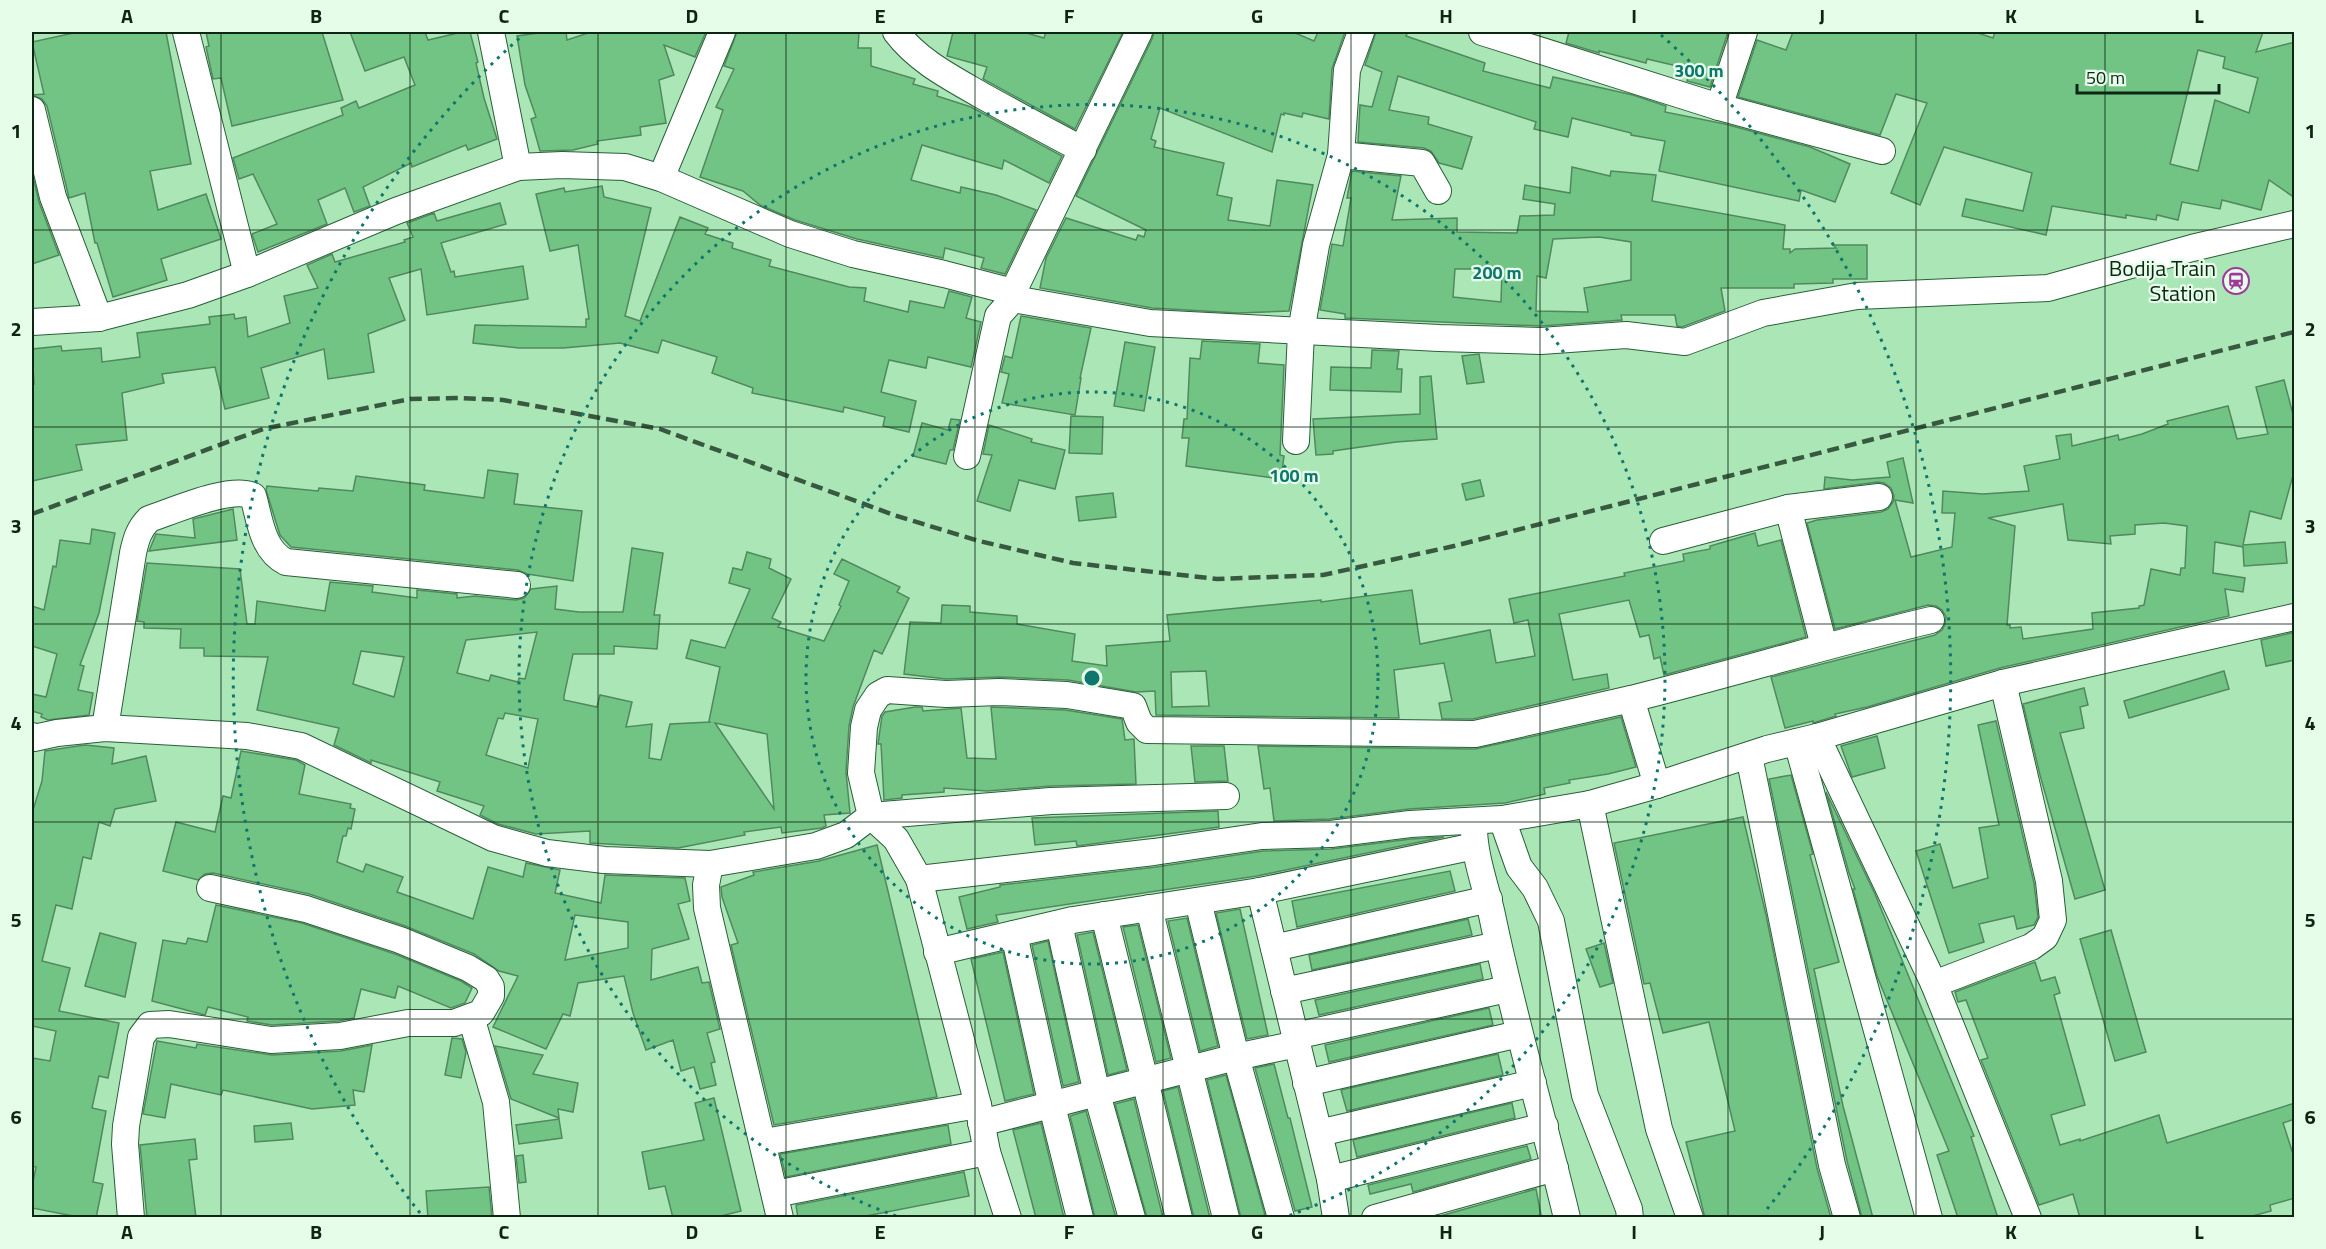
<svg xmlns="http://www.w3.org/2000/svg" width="2326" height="1249" viewBox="0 0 2326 1249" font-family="'Titillium Web',sans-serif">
	<rect width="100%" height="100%" fill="#abe6b7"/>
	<g fill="#71c484" stroke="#51895e" stroke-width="1.5" fill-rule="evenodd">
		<path d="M78 32H166L191 164 150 171 158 210 206 194 221 239 161 259 167 280 113 297 97 243H95L85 193 69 198 47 106 42 99 32 95 44 94 32 42Z"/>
		<path d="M206 32H322L343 100 232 126 221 78 213 79 206 47 209 46Z"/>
		<path d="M350 32H425L428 40 462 32H470L478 62 476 63 484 98 497 139 468 150 466 145 412 167 411 163 363 187 370 206 354 212 345 188 318 200 327 224 258 252 252 234 277 224 253 174 239 179 233 158 343 115 341 108 356 101 359 108 415 85 404 57 365 71Z"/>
		<path d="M546 32H566L567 40 591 32H706L695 57 664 45 674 75 659 80 666 123 640 127 641 135 597 141 598 144 573 150 540 151 531 119 536 117 525 85 517 36Z"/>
		<path d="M737 32H859L858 48H871V66L915 79 913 84 938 91 937 96 971 107 1062 156 1049 183 1004 160 1002 169 922 145 911 180 960 193 961 187 996 195 1036 210 1005 274 981 268 984 258 945 248 943 258 857 239 795 220 760 205 743 191 700 177 723 110 716 107 734 69 724 66Z"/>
		<path d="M953 32H1023L1044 38 1046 32H1123L1075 129 983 79 987 67 947 56Z"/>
		<path d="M1154 32H1293L1314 41 1318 32H1345L1332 69 1329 119 1303 113 1302 117 1284 113V115L1281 114 1272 152 1160 108 1151 139 1156 141 1154 147 1224 163 1217 195 1232 198 1228 220 1270 226 1277 180 1313 185 1289 311 1238 313 1152 308 1040 288 1046 258 1066 218 1136 240 1138 235 1144 237 1146 230 1076 196 1152 39Z"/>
		<path d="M1376 32H1408L1406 36 1485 63 1483 71 1550 88 1553 77 1633 95 1666 106 1665 112 1725 124 1810 147 1850 164 1835 202 1801 190 1799 201 1659 171 1665 141 1631 135V133L1572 118 1568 137 1534 129 1536 122 1398 76 1389 110 1429 117 1428 124 1472 137 1462 169 1439 163 1431 151 1424 148 1358 142 1360 105 1372 107 1382 72 1365 65Z"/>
		<path d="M1569 32H1728L1710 87 1687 81 1690 69 1647 59 1646 63 1599 51V53L1566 43Z"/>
		<path d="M1793 32H1975L1993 38 1995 32H2263L2256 52 2295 42V198L2269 180 2261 210 2222 200 2220 209 2182 202 2178 220 2157 215 2156 220 2126 215V218L2052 206 2046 235 1962 216 1966 199 2023 211 2032 173 1944 147 1920 205 1891 193 1927 103 1896 94 1880 135 1738 97 1757 40 1786 50ZM2198 50 2225 57 2223 68 2258 78 2249 113 2215 100 2198 171 2170 164Z"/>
		<path d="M1572 167 1610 176 1611 171 1656 175 1652 201 1785 225 1783 249H1790V253L1795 249 1836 248 1833 245H1867V279H1833V283L1794 284V288H1721L1725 311 1682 327 1677 326 1675 315H1621L1622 320 1541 326 1345 318V314L1320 310 1332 244 1343 246 1351 198H1347L1352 171 1401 176 1392 220 1457 218V232L1517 233 1520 216 1554 215 1555 204 1523 199 1525 185 1570 193ZM1599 237 1631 242V280L1584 288 1588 312 1536 311 1537 276 1546 278 1553 239ZM1455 269H1502L1501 302 1453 297Z"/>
		<path d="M32 172 39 202 59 255 32 264Z"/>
		<path d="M602 186 604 197 651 208 625 316 640 321 680 217 708 228 705 234 733 243 732 248 771 260 769 266 849 287 866 288 864 301 908 312 910 301 944 308 949 291 972 297 966 318 981 322 971 367 928 357 926 368 889 360 881 392 916 401 909 432 883 426 885 417 844 407 843 412 752 393 753 388 712 373 717 357 662 340 658 353 620 343 563 348H519L473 343 475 325 586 327V319H589L578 245 550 251 536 194 564 188 565 192Z"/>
		<path d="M500 203 506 224 441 243 451 272 454 271 455 277 523 266 528 299 427 315 421 269 389 278 405 320 368 334 374 372 328 379 324 349 261 368 269 398 225 409 215 367 162 374 164 383 122 393 127 440 76 445 82 470 32 481V384H34L32 349 61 346 62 351 101 348 102 362 140 357 137 333 210 324 209 317 234 314 235 319 246 317 248 337 290 323 284 296 318 288 307 265 332 254 335 262 405 242 404 240 413 237 407 223 434 213 437 221Z"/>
		<path d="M1021 316 1091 328 1080 378H1081L1075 415 1002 403 1009 374 1001 372 1005 356 1012 358Z"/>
		<path d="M1202 341 1260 344 1258 363 1284 365 1280 455 1284 456 1281 479 1186 466 1189 438H1182L1184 419H1187L1190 358 1200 359Z"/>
		<path d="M1125 342 1155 347 1144 411 1114 406Z"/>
		<path d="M1372 350 1399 351 1397 369H1402L1401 392 1330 390 1331 367 1371 368Z"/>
		<path d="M1479 354 1484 382 1467 384 1462 356Z"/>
		<path d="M1431 376 1437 439 1396 442 1333 451V454L1316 455 1313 419 1420 414V377Z"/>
		<path d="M2284 380 2295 422V468L2281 519 2250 511 2243 545 2285 542 2287 563 2244 566 2243 547 2215 542 2213 573 2245 578 2243 592 2225 589 2229 616 2000 668 1867 707 1835 714 1836 716 1813 723V721L1785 728 1771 677 1935 635 1942 630 1945 624 1946 617 1942 610 1936 606 1928 605 1835 629 1807 523 1817 520 1881 512 1888 509 1893 502 1894 496 1891 488 1884 483 1878 482 1824 489 1825 477 1852 480 1890 477 1887 462 1903 458 1913 503 1895 500 1911 557 1952 547 1955 513H1942L1943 491 1983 494 2029 491 2024 466 2060 459 2056 436 2071 434 2072 446 2118 435 2119 440 2142 434 2168 424 2167 421 2228 406 2237 439 2268 434 2256 387ZM2063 504 2068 540 2111 544 2110 536 2135 534V525L2164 523 2187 526 2185 568H2181L2180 575 2151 569 2144 605 2139 606V608L2092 613 2093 629 2023 639 2021 627 2010 628V625H2007L2015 526 1988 518Z"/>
		<path d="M1071 416 1103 417 1102 454 1069 453Z"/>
		<path d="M951 419 960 420 953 450H950L946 464 913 456 922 423 948 430Z"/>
		<path d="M989 425 1032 439 1031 442 1065 450 1055 489 1019 480 1010 511 977 501 992 455 983 454Z"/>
		<path d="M488 470 518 474 514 504 582 511 573 581 527 574 518 570 291 547 280 535 266 490 267 486 318 491 319 488 353 491 356 476 425 485 424 490 484 498Z"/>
		<path d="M1480 480 1484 496 1466 500 1462 484Z"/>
		<path d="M1113 493 1116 517 1079 521 1076 497Z"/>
		<path d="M233 509 237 540 149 551 156 534 195 538 193 519Z"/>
		<path d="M92 529 115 533 99 613 80 665 84 666 78 690 93 693 89 715 48 720 41 717 42 714 32 711V694L46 697 57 654 32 646V606L44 610 53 566 56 567 60 540 90 544Z"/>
		<path d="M1755 533 1758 546 1781 540 1806 637 1664 675 1660 657 1654 659 1649 635 1640 637 1629 600 1559 614 1573 680 1607 674 1609 688 1473 719H1442L1439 703 1452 701 1444 663 1394 670 1399 718 1156 715 1155 691 1136 692 1068 680 1000 677 946 679 904 674 910 622 941 623 942 605 970 606V612L1017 616V624L1075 634 1072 661 1107 666 1106 646 1170 641 1167 615 1321 600V602L1412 590 1420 644 1490 630 1496 663 1535 656 1528 620 1514 623 1509 599 1625 576 1624 573 1684 561 1683 554 1710 549V546ZM1206 671 1209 706 1172 707 1171 672Z"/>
		<path d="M632 548 663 553 654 615H660L657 649 614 646V654H573L564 696V700L597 707 600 695 632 702 626 727 652 724 649 758 661 760 670 724 710 722 709 721 720 667 686 658 691 640 725 648 750 589 729 583 733 568 742 570 747 552 771 559 769 568 791 579 772 618 781 622 778 627 824 641 841 606 839 605 849 581 834 574 842 559 900 587 897 592 909 598 882 654 874 650 853 707 849 726 846 772 850 813 824 815 826 826 822 828 782 833 781 827 744 832 745 835 678 848 590 843V831L536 834 498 824 480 815 484 806 437 791 440 782 371 760V763L334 745 339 728 257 710 268 657 204 656V648H180L181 629 144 628V622L137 621 147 563 240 569 247 624H255L257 601 325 611 330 582 373 586 372 592 417 598V590L457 594V598L475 596 516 600 524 598 531 589 557 586 555 609 579 612H623ZM537 632 525 679 519 678 518 682 491 675 489 681 457 673 466 640ZM361 651 404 657 394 697 353 684ZM505 713 538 719 528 768 486 755 498 718 503 719ZM715 723 767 734 774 809Z"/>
		<path d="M2295 632V660L2266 666 2261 640Z"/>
		<path d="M2224 671 2229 689 2129 718 2124 701Z"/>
		<path d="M2084 688 2088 705 2080 707 2084 728 2060 733 2105 890 2075 899 2040 775 2023 704Z"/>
		<path d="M915 707H922L923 711 961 708 967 758 996 759 991 707 1065 710 1122 719 1125 740 1134 739 1136 784 1051 786 987 791 944 788V792L902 795V798L884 800 881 744H878L882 716 885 712Z"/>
		<path d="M1621 717 1636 767 1608 774 1569 780 1570 783 1544 788 1545 794 1505 803 1409 809 1330 819 1274 821 1270 788 1264 789 1258 746 1475 749Z"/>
		<path d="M1996 721 2034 883 2038 917 2034 925 2017 929 2014 916 1979 924 1984 942 1949 953 1916 851 1940 844 1953 888 1988 878 1979 828 1999 825 1978 725Z"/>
		<path d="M1877 736 1885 768 1852 777 1841 746Z"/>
		<path d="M85 745 114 748 112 764 146 756 156 801 115 809 110 826 99 822 91 859 83 857 72 909 56 905 42 961 70 968 59 1011 119 1023 108 1078 99 1076 92 1108 106 1111 93 1182 103 1184 96 1218H83L32 1208V1187L36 1167 32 1166V1058L50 1061 56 1031 32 1026V813L42 781 45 751Z"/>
		<path d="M1191 746H1224L1228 781 1195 782Z"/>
		<path d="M241 751 296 760 305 765 299 794 351 804 350 808 355 809 351 829 348 828 346 836H343L337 862 363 872 366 864 403 877 397 892 473 919 488 867 523 877 526 863 560 870 555 893 601 903 605 875 685 878 690 901 678 904 689 939 652 949 651 980 698 967 702 983 709 982 720 1029 707 1033 715 1062 711 1063 716 1085 700 1089 694 1067 681 1071 673 1040 646 1050 633 1013 624 976 578 983 570 1016 563 1014 546 1049 493 1027 518 976 499 971 474 954 405 926 309 894 213 873 205 874 198 880 163 871 176 822 215 832 223 796 231 798ZM575 915 628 922V948L565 960Z"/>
		<path d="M1791 775 1813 854 1810 855 1839 962 1814 969 1843 1106 1873 1218H1862L1847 1161 1769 779Z"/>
		<path d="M1826 792 1875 894 1974 1136 1971 1137 1998 1218H1958L1937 1155 1949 1151 1877 976 1853 889H1855L1849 873Z"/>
		<path d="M1218 811 1219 827 1077 846 1076 841 1035 845 1032 818Z"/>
		<path d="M1743 817 1766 915 1817 1168 1831 1218H1705L1686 1142 1735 1131 1709 1022 1663 1033 1650 983 1644 984 1614 843Z"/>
		<path d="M1444 837 1257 876 996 915 998 922 967 929 959 897 1000 887V885L1156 867 1263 851 1331 849 1411 839Z"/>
		<path d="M877 845 937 1097 774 1125 731 945 738 943 722 897 721 887 754 875 753 872 819 861Z"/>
		<path d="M1450 871 1455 891 1297 927 1292 901Z"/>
		<path d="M216 905 302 923 395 954 461 981 472 988 465 1003 451 1008 398 986 395 998 361 989 354 1018 338 1021 272 1025 247 1021 248 1017 208 1007 205 1015 152 1001 163 940 186 944 188 938 207 942Z"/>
		<path d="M1240 909 1268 1035 1247 1039 1216 913Z"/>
		<path d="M1187 918 1218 1046 1200 1051 1168 921Z"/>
		<path d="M1468 919 1472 935 1312 970 1309 955Z"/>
		<path d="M1138 925 1171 1058 1156 1062 1123 927Z"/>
		<path d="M2111 930 2146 1052 2115 1061 2080 939Z"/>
		<path d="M1093 932 1127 1070 1108 1075 1077 935Z"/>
		<path d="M100 933 136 943 125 997 85 986Z"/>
		<path d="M1048 941 1079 1082 1063 1086 1032 945Z"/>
		<path d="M1604 943 1613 983 1600 987 1586 949Z"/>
		<path d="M1003 952 1034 1094 1005 1101 971 959Z"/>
		<path d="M2035 962 2041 981 2055 977 2060 993 2054 995 2085 1105 2051 1115 2060 1145 2080 1139V1141L2159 1115 2167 1143 2295 1103V1119L2283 1123 2295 1160V1198L2270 1205 2271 1211 2245 1218H2080L2073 1194 2039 1205 1981 1060 1988 1058 1966 1000 1958 1002 1955 992Z"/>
		<path d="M1480 964 1483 979 1319 1015 1315 1000Z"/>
		<path d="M1489 1008 1493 1025 1329 1062 1325 1045Z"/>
		<path d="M452 1038 462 1039 466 1052 461 1078 445 1075Z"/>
		<path d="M157 1041 196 1048 197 1044 272 1055 341 1051 372 1045 364 1092 353 1090 355 1105 312 1109 223 1090 221 1095 171 1084 165 1118 143 1114Z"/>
		<path d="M495 1046 543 1055 533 1074 578 1083 573 1112 558 1109 559 1118 511 1099Z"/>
		<path d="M1498 1054 1503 1075 1347 1111 1341 1090Z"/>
		<path d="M1274 1064 1288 1118H1290L1312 1207 1295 1211 1255 1068Z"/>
		<path d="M1226 1075 1265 1215 1254 1218H1241L1207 1080Z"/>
		<path d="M1178 1087 1210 1218H1194L1163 1091Z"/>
		<path d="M714 1098 741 1211 713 1218H673L665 1186 649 1189 642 1152 704 1140 695 1103Z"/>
		<path d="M1134 1099 1163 1218H1147L1115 1104Z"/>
		<path d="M1512 1103 1515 1118 1357 1157 1353 1140Z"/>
		<path d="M1086 1111 1116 1218H1095L1070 1116Z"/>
		<path d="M559 1119 562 1138 519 1144 516 1125Z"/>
		<path d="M291 1123 293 1139 255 1142 254 1126Z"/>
		<path d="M1041 1123 1064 1218H1036L1013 1130Z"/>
		<path d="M948 1125 951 1144 786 1177 780 1154Z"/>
		<path d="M195 1139 197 1159 189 1160 196 1218H147L140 1145Z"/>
		<path d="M1527 1146 1531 1159 1413 1192 1411 1184 1370 1194 1368 1185Z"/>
		<path d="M523 1155 526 1182 519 1183 516 1156Z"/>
		<path d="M964 1172 969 1196 856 1218H798L796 1205Z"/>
		<path d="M489 1187 492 1218H428L426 1191Z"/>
		<path d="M1536 1189 1541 1215 1527 1218H1433Z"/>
	</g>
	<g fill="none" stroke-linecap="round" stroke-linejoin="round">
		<defs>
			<g id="minor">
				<path d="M186 32 247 274"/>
				<path d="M491 32 518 167"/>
				<path d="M896 32C918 61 950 77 981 95 1015 114 1049 132 1083 150"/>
				<path d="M1482 32 1719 107 1882 151"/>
				<path d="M1719 107 1744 32"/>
				<path d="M32 110 53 197 99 318"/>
				<path d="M1341 155 1422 163 1438 191"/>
				<path d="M661 178 722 32"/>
				<path d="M1013 299 1150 323 1439 338 1541 341 1626 335 1685 342 1763 313 1857 296 2048 288 2192 248 2294 224"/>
				<path d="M32 322 99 318 188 295 247 274 396 211 518 167 562 165 625 167 661 178 790 234 853 254 944 274 1013 292"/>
				<path d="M1296 441 1301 332 1316 245 1341 155 1347 70 1361 32"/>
				<path d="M967 456 998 316 1013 299V292L1139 32"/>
				<path d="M1788 508 1824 646"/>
				<path d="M1663 541 1788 508 1879 497"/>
				<path d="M1631 699C1731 674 1830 644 1931 620"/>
				<path d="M105 728 133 553C136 539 139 529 149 519 173 511 231 485 253 496 260 520 262 550 286 562L517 585"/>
				<path d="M32 736 34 738 57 733 105 728 247 736 301 746 493 838 547 853 604 860 710 864 816 846 846 835 871 816 861 773 864 727 868 710 878 695 887 690 946 694 999 692 1067 695 1133 706 1139 722 1147 730 1475 734 1631 699 1657 785"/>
				<path d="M1817 737 1934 984 2028 1218"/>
				<path d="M1797 742 1929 1218"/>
				<path d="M1749 756 1832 1165 1847 1218"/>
				<path d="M1590 804 1659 1129 1690 1218"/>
				<path d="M871 816 896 839 919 879 978 1105 987 1152 1008 1218"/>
				<path d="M871 816 1051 801 1226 796"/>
				<path d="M1502 819 1519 867 1535 888 1551 921 1585 1095 1629 1209 1630 1218"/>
				<path d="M1474 830C1475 859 1486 887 1492 915 1513 1017 1543 1117 1567 1218"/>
				<path d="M710 864 706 885 707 908 780 1218"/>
				<path d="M919 879 1154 852 1262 836 1331 834 1410 824 1502 819 1590 804 1657 785 1767 749 1817 737 2003 683 2294 617"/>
				<path d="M1260 891 1330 1179 1336 1218"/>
				<path d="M1198 901 1236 1057 1281 1218"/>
				<path d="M1149 908 1226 1218"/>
				<path d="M1104 915 1179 1218"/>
				<path d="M1059 924 1097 1094 1132 1218"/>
				<path d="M1014 934 1052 1106 1080 1218"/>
				<path d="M1274 948 1489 899"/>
				<path d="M937 952 1073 920 1260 891 1475 846"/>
				<path d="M1934 984 2031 947 2045 937 2053 920 2049 881 2003 683"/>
				<path d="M1284 991 1498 945"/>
				<path d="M471 1017 496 1102 507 1218"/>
				<path d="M1295 1036 1507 989"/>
				<path d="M1306 1083 1519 1034"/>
				<path d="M981 1123 1236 1057 1297 1044"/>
				<path d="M1319 1133 1533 1083"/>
				<path d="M764 1142 978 1105"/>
				<path d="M1330 1179 1545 1126"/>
				<path d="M775 1194 987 1152"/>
				<path d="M131 1218 125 1144 126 1126 141 1037 150 1025 169 1024 271 1040 340 1036 408 1023H454L481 1013 491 996V987L486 979 468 968 400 940 306 909 210 888"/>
				<path d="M1375 1218 1555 1168"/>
			</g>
		</defs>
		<use href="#minor" stroke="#286037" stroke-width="28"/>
		<use href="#minor" stroke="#fff" stroke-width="26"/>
		<path stroke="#38593f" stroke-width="4.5" stroke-dasharray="12 6" stroke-linecap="butt" d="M32 514 263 429 410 399 460 398 503 400 660 429 894 515 979 541 1073 563 1217 579 1323 575 1454 546 2294 332"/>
	</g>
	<path fill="none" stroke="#0d2513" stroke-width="1.5" stroke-opacity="0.55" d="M221 32V1218M410 32V1218M598 32V1218M786 32V1218M975 32V1218M1163 32V1218M1351 32V1218M1540 32V1218M1728 32V1218M1916 32V1218M2105 32V1218M32 230H2294M32 427H2294M32 624H2294M32 822H2294M32 1019H2294"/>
	<g fill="none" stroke="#0f766e" stroke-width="3" stroke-dasharray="3 6">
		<circle cx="1092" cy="678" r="286"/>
		<path d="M896 1216A573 573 0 1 1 1288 1216"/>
		<path d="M420 1213A859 859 0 0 1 523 35M1661 35A859 859 0 0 1 1764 1213"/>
	</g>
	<defs>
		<symbol id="station-ring" viewBox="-11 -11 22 22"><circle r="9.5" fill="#e6fdea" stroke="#a0389a" stroke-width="1.5"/><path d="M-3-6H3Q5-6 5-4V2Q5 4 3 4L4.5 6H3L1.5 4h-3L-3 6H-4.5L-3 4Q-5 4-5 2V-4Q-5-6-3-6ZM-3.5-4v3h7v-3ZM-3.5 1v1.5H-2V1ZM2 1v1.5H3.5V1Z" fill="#a0389a"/></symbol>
	</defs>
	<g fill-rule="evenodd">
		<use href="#station-ring" x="2221" y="266" width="30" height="30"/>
	</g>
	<g text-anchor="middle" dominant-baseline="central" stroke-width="4.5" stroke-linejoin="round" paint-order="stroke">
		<g font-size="22" fill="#0d2513" stroke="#e6fdea" text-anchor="end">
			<text x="2216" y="268">Bodija Train<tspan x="2216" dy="25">Station</tspan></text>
		</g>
	</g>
	<circle cx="1092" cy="678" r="9" fill="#0f766e" stroke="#e6fdea" stroke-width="3"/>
	<g font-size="18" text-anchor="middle" font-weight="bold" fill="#0f766e" stroke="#e6fdea" stroke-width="4.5" stroke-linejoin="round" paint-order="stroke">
		<text x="1699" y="77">300 m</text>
		<text x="1497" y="279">200 m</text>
		<text x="1294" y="482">100 m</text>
	</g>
	<rect width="2326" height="1249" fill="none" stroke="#e6fdea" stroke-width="66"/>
	<path d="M2077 84v9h142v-9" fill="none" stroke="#0d2513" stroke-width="3"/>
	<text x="2086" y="84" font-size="18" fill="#0d2513" stroke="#e6fdea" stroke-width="4.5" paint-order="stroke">50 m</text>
	<rect x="33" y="33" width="2260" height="1183" fill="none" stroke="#0d2513" stroke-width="2"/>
	<g font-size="20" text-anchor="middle" font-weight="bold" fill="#0d2513">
		<text x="127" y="23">A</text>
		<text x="316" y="23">B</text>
		<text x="504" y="23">C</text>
		<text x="692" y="23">D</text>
		<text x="880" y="23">E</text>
		<text x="1069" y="23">F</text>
		<text x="1257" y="23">G</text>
		<text x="1446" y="23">H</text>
		<text x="1634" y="23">I</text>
		<text x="1822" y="23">J</text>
		<text x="2011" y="23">K</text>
		<text x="2199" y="23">L</text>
		<text x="16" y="138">1</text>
		<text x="2310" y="138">1</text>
		<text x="16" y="336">2</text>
		<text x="2310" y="336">2</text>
		<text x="16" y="533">3</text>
		<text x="2310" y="533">3</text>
		<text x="16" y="730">4</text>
		<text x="2310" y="730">4</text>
		<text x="16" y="927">5</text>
		<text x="2310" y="927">5</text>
		<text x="16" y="1124">6</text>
		<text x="2310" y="1124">6</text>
		<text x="127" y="1239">A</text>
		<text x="316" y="1239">B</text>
		<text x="504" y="1239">C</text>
		<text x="692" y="1239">D</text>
		<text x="880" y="1239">E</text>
		<text x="1069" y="1239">F</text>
		<text x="1257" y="1239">G</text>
		<text x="1446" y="1239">H</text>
		<text x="1634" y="1239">I</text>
		<text x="1822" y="1239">J</text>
		<text x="2011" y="1239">K</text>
		<text x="2199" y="1239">L</text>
	</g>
</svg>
